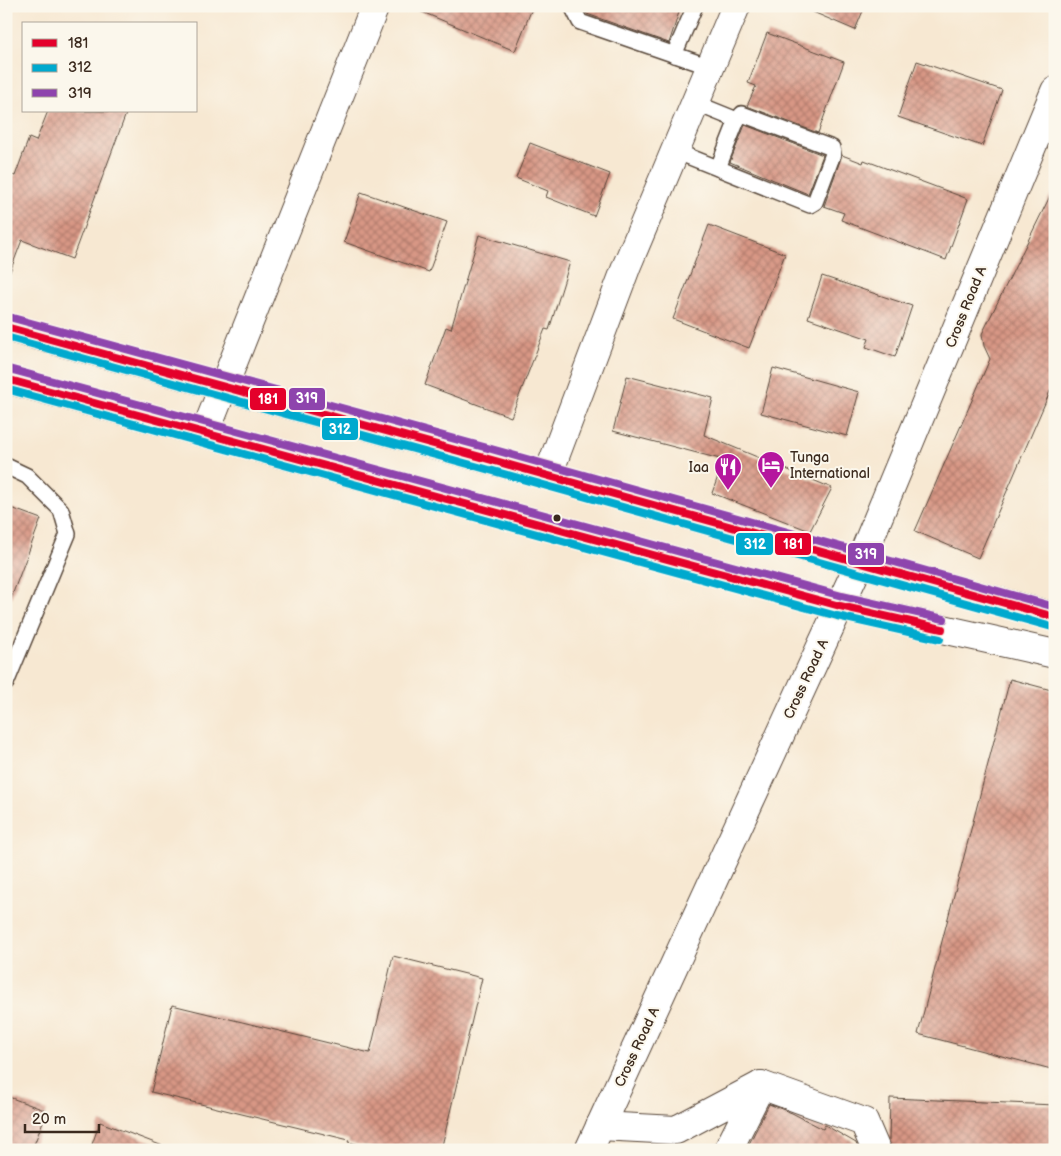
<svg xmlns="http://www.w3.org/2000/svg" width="1061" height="1156" viewBox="0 0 1061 1156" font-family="'Balsamiq Sans',sans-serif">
	<defs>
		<pattern id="building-cross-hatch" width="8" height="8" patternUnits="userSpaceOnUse" patternTransform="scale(1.25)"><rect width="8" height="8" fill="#d89785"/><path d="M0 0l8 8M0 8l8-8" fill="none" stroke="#b07b6c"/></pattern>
	</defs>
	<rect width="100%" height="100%" fill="#fbf7ec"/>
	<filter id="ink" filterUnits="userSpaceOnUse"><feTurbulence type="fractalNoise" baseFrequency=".02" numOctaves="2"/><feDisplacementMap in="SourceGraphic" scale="10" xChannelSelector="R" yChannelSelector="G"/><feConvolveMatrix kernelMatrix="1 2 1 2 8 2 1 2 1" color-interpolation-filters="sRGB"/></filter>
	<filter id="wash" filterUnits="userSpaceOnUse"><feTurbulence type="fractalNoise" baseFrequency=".0096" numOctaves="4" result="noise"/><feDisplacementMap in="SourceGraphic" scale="20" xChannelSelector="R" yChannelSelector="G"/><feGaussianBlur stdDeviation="1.12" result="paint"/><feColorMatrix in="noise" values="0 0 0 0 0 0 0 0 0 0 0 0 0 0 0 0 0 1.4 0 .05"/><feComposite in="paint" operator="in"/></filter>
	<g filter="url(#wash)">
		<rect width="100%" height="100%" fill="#f7e8d2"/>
		<g id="blocks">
			<g fill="url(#building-cross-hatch)">
				<path d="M408 6H533L515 51Z"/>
				<path d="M583 6H681L669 43 587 14Z"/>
				<path d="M799 6H865L855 30Z"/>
				<path d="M767 33 844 62 818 133 747 106 756 86 748 83Z"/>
				<path d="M917 61 1002 90 982 146 898 117Z"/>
				<path d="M48 111H127L72 259 22 240 8 277H6V173L15 176 29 138 36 141Z"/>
				<path d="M745 125 823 155 808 194 730 162Z"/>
				<path d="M530 143 610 174 594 216 546 197 548 191 516 178Z"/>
				<path d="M842 155 863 163 864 160 968 199 946 260 841 220 844 213 824 206Z"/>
				<path d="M1055 186V380L978 558 915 531 990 359 984 346 982 334Z"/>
				<path d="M361 192 447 222 429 272 344 242Z"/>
				<path d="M709 225 785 254 749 348 673 319Z"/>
				<path d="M479 235 570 262 549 330 545 329 511 417 425 385 446 327 451 329Z"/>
				<path d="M822 276 912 306 895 357 866 347 869 339 808 318Z"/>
				<path d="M773 368 859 392 847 436 761 413Z"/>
				<path d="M627 376 713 398 704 435 832 488 810 531 712 493 724 460 613 431Z"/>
				<path d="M6 506 41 519 8 606 6 605Z"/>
				<path d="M1010 679 1055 691V1070L918 1034Z"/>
				<path d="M393 956 482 978 441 1150H380L348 1142 349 1140 151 1092 172 1005 370 1053Z"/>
				<path d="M6 1096 47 1111 32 1150H6Z"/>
				<path d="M890 1098 1055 1105V1150L891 1148 889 1140Z"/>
				<path d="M769 1104 792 1113 823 1129 825 1125 856 1143 859 1150H746Z"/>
				<path d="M100 1122 168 1148V1150H90Z"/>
			</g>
		</g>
	</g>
	<g filter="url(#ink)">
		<use href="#blocks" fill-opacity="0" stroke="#574639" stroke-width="1"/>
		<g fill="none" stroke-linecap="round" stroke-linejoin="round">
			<defs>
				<g id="service">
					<path d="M572 6 580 22 710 67"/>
					<path d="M674 55 695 6"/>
					<path d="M675 151 810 205 815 202 833 154 832 148 742 114 737 120 695 103"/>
					<path d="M718 168 737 120"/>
					<path d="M6 466 27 476 61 510 68 534 6 683"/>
				</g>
				<g id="minor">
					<path d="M205 433 375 6"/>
					<path d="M548 475 627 265 736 6"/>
					<path d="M600 1126 676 1130 761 1085 864 1122 876 1150"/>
					<path d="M728 1150 761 1085"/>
				</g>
				<path id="tertiary" d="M589 1150 859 564 1055 91"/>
				<g id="secondary">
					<path d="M6 327C187 378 369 425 549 476 718 523 886 571 1055 617"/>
					<path d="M6 379 840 606 1055 654"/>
				</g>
			</defs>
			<use href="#service" stroke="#574639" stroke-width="18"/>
			<use href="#minor" stroke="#574639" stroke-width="30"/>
			<use href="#tertiary" stroke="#574639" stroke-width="30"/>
			<use href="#secondary" stroke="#574639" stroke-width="30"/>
			<use href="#service" stroke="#fff" stroke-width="15"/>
			<use href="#minor" stroke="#fff" stroke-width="28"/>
			<use href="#tertiary" stroke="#fff" stroke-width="28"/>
			<use href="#secondary" stroke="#fff" stroke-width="28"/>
			<defs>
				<g id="bus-1">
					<path d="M6 327 481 457 1055 617"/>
					<path d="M6 379 840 606 942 629"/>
				</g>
				<g id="bus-2">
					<path d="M6 337 479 467 1052 627"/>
					<path d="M6 389 837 616 940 639"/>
				</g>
				<g id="bus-3">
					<path d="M9 317 484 447 1055 607"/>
					<path d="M9 369 842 596 944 619"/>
				</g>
			</defs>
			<use href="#bus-1" stroke="#fbf7ec" stroke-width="11"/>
			<use href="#bus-2" stroke="#fbf7ec" stroke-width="11"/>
			<use href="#bus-3" stroke="#fbf7ec" stroke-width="11"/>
			<use href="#bus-1" stroke="#e4002b" stroke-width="8"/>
			<use href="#bus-2" stroke="#00a9ce" stroke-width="8"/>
			<use href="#bus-3" stroke="#8e44ad" stroke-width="8"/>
		</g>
	</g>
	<defs>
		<symbol id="hotel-pin" viewBox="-11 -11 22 30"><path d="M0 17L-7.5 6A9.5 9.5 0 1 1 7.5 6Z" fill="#b5179e" stroke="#fbf7ec"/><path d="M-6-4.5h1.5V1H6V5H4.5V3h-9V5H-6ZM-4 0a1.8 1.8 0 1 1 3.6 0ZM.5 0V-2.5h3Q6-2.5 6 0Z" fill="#fff"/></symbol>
		<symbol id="restaurant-pin" viewBox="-11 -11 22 30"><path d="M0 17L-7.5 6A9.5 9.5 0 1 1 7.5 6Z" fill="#b5179e" stroke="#fbf7ec"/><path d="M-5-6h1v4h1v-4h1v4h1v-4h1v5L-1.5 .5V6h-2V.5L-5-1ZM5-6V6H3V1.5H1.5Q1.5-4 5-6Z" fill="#fff"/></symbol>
	</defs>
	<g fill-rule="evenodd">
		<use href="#hotel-pin" x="755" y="449" width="32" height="43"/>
		<use href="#restaurant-pin" x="712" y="451" width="32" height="43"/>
	</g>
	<circle fill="#3b2a1e" stroke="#fbf7ec" stroke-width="2" cx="557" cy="518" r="4.5"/>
	<g text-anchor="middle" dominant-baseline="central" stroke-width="4" stroke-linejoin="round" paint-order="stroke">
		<g font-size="14" fill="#3b2a1e" stroke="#fbf7ec">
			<text transform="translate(966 307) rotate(-68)">Cross Road A</text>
			<text transform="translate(806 679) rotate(-65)">Cross Road A</text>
			<text transform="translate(637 1047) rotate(-65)">Cross Road A</text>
		</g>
		<g font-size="14" fill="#3b2a1e" stroke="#fbf7ec" text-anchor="start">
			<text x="790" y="457">Tunga<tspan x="790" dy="16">International</tspan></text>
			<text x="709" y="467" text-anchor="end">Iaa</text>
		</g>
	</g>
	<g stroke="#fbf7ec" stroke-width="2">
		<rect x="288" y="387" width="38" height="24" rx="5" fill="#8e44ad"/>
		<rect x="249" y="387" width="38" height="24" rx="5" fill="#e4002b"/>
		<rect x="321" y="417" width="38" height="24" rx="5" fill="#00a9ce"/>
		<rect x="735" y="532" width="39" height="24" rx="5" fill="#00a9ce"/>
		<rect x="774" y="532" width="38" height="24" rx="5" fill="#e4002b"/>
		<rect x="847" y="542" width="38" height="24" rx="5" fill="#8e44ad"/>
	</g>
	<g font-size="14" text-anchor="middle" font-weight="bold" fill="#fff">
		<text x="307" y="403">319</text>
		<text x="268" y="404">181</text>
		<text x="340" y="434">312</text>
		<text x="755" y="549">312</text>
		<text x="793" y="549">181</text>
		<text x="866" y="559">319</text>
	</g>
	<rect width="1061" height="1156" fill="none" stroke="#fbf7ec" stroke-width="25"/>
	<rect x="22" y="22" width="175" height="90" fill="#fbf7ec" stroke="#aea59a"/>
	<rect x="32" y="39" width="25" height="8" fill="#e4002b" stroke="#aea59a"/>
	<text x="68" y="48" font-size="15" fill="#3b2a1e">181</text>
	<rect x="32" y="64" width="25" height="8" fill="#00a9ce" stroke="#aea59a"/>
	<text x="68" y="72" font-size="15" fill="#3b2a1e">312</text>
	<rect x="32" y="89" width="25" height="8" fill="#8e44ad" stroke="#aea59a"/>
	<text x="68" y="98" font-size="15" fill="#3b2a1e">319</text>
	<path d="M25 1124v8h74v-8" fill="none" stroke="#3b2a1e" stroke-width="2.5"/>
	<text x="32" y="1124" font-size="15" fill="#3b2a1e" stroke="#fbf7ec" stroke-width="4" paint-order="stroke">20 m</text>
</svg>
